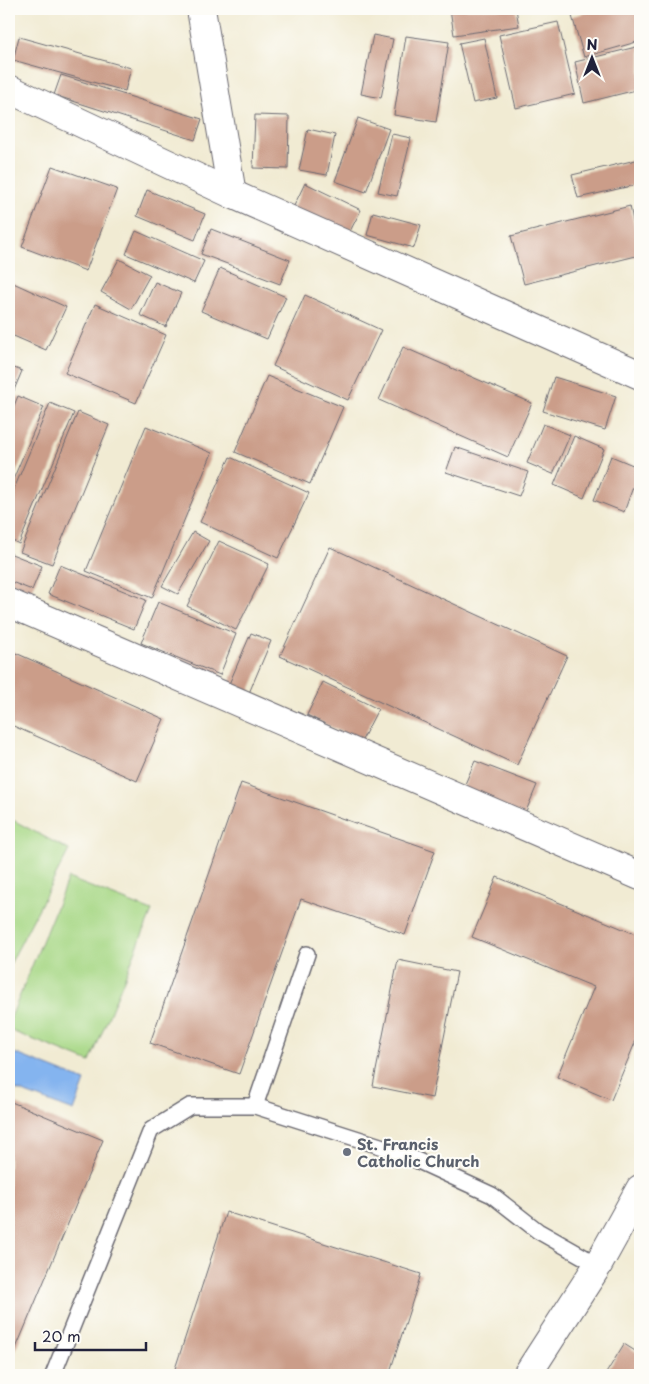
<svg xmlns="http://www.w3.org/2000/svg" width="649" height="1384" viewBox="0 0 649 1384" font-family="'Playpen Sans',sans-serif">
	<rect width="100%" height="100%" fill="#fdfcf7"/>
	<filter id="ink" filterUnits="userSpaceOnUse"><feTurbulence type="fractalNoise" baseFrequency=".02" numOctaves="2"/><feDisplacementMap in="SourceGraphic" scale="10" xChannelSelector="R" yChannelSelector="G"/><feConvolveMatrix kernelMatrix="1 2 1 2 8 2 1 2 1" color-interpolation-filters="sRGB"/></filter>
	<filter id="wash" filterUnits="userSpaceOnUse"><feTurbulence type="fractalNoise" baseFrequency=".0096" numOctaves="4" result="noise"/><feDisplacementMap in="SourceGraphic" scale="20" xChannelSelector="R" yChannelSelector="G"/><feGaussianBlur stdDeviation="1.12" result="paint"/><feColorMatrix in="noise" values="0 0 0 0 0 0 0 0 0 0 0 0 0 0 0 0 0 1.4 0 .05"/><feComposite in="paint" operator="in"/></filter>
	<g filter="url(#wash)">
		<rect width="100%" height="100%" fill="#f1ebd3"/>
		<g fill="#a8d887" stroke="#657d61">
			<path d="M9 818 69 850 9 966Z"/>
			<path d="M68 878 152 911 90 1062 9 1030V1022Z"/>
		</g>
		<path fill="#84b4ef" stroke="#536b95" d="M9 1051 85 1081 74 1111 9 1087Z"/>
		<g id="blocks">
			<g fill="#cb9d89">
				<path d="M450 9H516L519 26 454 35Z"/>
				<path d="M600 9H640V41L584 57 572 16Z"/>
				<path d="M558 22 575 94 516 108 499 35Z"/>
				<path d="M373 35 393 39 381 98 361 94Z"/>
				<path d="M406 36 449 42 436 122 394 115Z"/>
				<path d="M19 37 131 68 125 91 13 60Z"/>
				<path d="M484 38 497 98 473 103 459 43Z"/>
				<path d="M640 46V89L584 103 575 62Z"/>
				<path d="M61 75 202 119 195 140 54 95Z"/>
				<path d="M255 115 289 116 288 169 253 168Z"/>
				<path d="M358 118 389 129 366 192 335 181Z"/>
				<path d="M308 129 335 135 327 175 299 170Z"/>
				<path d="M392 134 411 138 397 196 378 192Z"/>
				<path d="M640 159V184L578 198 572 175Z"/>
				<path d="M52 166 117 189 86 271 22 247Z"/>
				<path d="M305 183 361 210 348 235 293 208Z"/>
				<path d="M147 190 205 214 195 240 137 216Z"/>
				<path d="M630 206 640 255 524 284 511 236Z"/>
				<path d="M373 212 421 225 414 248 367 235Z"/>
				<path d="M211 229 290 260 280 284 201 254Z"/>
				<path d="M136 231 204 261 194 283 126 254Z"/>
				<path d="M119 259 150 275 131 309 101 292Z"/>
				<path d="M220 268 286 297 267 339 201 311Z"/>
				<path d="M9 281 66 307 46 350 9 334Z"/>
				<path d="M155 282 181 293 166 327 140 315Z"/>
				<path d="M305 295 381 330 348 400 273 366Z"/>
				<path d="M95 304 166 335 136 403 65 373Z"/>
				<path d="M403 347 532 403 508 457 379 400Z"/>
				<path d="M9 366 22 371 9 402Z"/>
				<path d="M267 376 343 407 310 484 235 452Z"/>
				<path d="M554 377 616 396 605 430 543 411Z"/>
				<path d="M18 396 44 407 9 489V418Z"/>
				<path d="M50 403 74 413 19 544 9 539V501Z"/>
				<path d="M78 412 109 425 52 564 20 552Z"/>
				<path d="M543 424 570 435 553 474 527 463Z"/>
				<path d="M146 426 212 453 152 598 86 571Z"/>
				<path d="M574 436 604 449 584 498 554 485Z"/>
				<path d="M455 447 528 472 519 496 446 472Z"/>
				<path d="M611 456 640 468 624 512 594 500Z"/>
				<path d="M230 457 309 493 278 558 200 522Z"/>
				<path d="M193 532 209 541 178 594 162 586Z"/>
				<path d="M219 541 269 564 236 630 187 606Z"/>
				<path d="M330 547 567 656 517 765 280 656Z"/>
				<path d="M9 553 42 566 32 590 9 581Z"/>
				<path d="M60 565 146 600 134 629 48 594Z"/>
				<path d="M158 602 236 634 220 675 141 643Z"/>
				<path d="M251 633 271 641 249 693 229 684Z"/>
				<path d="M9 650 164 719 137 781 9 724Z"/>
				<path d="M323 682 378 709 361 742 307 715Z"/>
				<path d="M475 761 537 785 524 816 462 791Z"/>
				<path d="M241 783 435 851 405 935 301 899 239 1074 150 1043Z"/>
				<path d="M497 877 640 936V1031L611 1100 557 1077 594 987 472 937Z"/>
				<path d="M398 960 457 972 432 1098 373 1086Z"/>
				<path d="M9 1101 103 1140 9 1365Z"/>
				<path d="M226 1212 421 1274 389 1375H173Z"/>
				<path d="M624 1344 640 1354V1375H605Z"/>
			</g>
		</g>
	</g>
	<g filter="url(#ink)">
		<use href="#blocks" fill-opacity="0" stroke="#6a6870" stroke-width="1"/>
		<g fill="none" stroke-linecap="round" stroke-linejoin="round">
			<defs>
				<g id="service">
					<path d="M255 1106 307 954"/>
					<path d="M53 1375 151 1130 190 1106H255L399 1152 492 1195 538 1231 598 1265"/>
				</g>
				<g id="minor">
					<path d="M201 9 232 194"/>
					<path d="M9 89 232 194 640 375"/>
					<path d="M9 603 640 876"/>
				</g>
				<path id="tertiary" d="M527 1375 598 1265 640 1189"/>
			</defs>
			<use href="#service" stroke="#6a6870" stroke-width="18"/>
			<use href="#minor" stroke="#6a6870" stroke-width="30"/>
			<use href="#tertiary" stroke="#6a6870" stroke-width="30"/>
			<use href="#service" stroke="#fff" stroke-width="15"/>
			<use href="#minor" stroke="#fff" stroke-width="28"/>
			<use href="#tertiary" stroke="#fff" stroke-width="28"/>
		</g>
	</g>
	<circle fill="#6b7280" stroke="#fdfcf7" stroke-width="2" cx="347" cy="1152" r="5"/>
	<g text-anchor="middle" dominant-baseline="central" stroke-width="4" stroke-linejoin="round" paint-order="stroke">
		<g font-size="15" font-weight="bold" fill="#5b616d" stroke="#fdfcf7" text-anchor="start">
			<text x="357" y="1143">St. Francis<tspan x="357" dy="17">Catholic Church</tspan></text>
		</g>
	</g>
	<rect width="649" height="1384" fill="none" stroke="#fdfcf7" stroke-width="30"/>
	<g transform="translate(592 58)" stroke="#fdfcf7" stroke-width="4" paint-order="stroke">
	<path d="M0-4L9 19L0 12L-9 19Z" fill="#22223b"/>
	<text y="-8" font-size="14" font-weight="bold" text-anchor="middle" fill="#22223b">N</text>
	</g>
	<path d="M35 1342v8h111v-8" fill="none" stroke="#22223b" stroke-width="2.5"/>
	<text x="42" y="1342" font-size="15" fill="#22223b" stroke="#fdfcf7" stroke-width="4" paint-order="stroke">20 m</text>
</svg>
